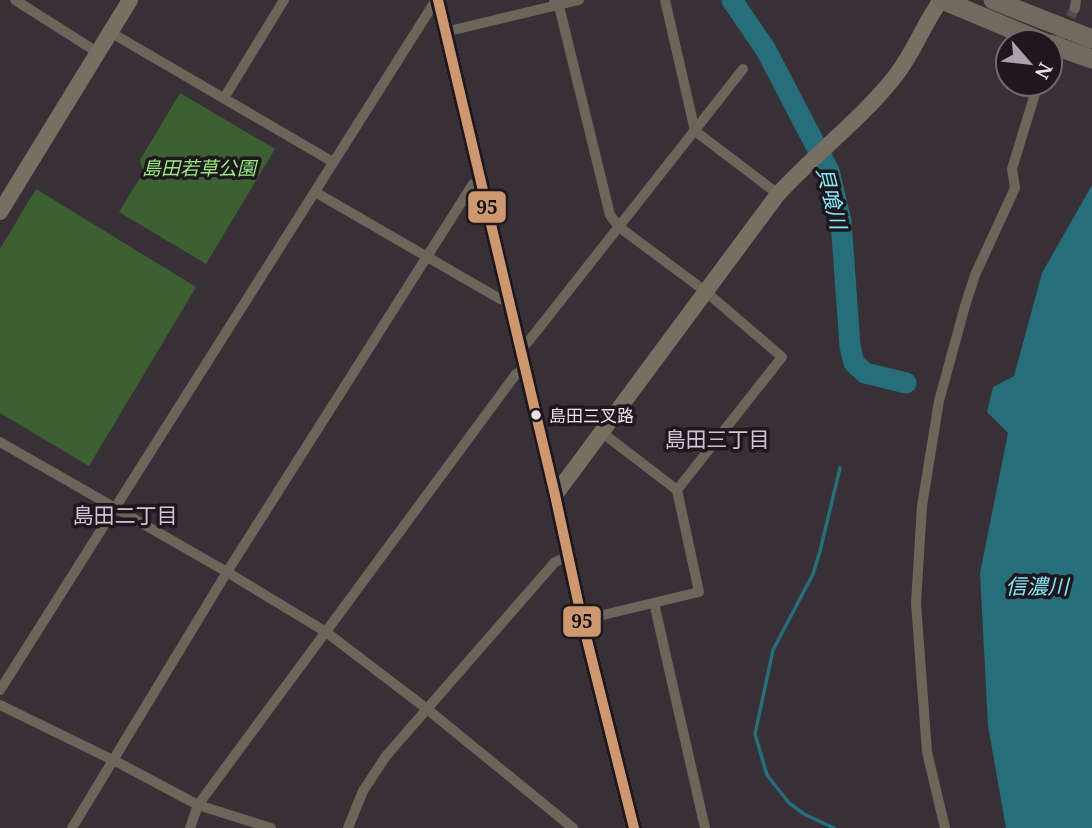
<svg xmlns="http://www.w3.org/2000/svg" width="1092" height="828" viewBox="0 0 1092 828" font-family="'Noto Serif','Noto Sans JP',serif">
	<rect width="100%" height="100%" fill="#383037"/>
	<g fill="#3d6032">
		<path d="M180 93 275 149 206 264 119 212 143 173 140 160Z"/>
		<path d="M36 189 196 287 89 466 0 413V249Z"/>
	</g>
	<path fill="#266e7a" d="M1092 185V828H1006L988 726 980 573 1008 433 987 412 993 387 1014 376 1042 273Z"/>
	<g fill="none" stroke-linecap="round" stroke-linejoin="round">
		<path stroke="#266e7a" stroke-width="3.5" d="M834 828 804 814 789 803 767 775 755 734 773 650 813 574 820 551 840 468"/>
		<path stroke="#266e7a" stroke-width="21" d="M732 0 766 50 829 171 841 221 850 346 854 363 865 373 906 383"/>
		<path stroke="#534a52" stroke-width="10" stroke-dasharray="10 5" stroke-linecap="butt" d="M1050 57 1075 8"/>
		<g stroke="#6b655a" stroke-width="10">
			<path d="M15 0 97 52"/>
			<path d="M554 0 559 6 610 215 619 227 705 291 782 357 677 490"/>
			<path d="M665 0 695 131 778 194"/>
			<path d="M1075 8 1076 0"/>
			<path d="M110 32 333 162"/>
			<path d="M445 32 579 0"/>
			<path d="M224 98 284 0"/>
			<path d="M315 192 500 299 510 301"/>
			<path d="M520 348 528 342 743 69"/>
			<path d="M0 442 227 572 326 632 427 709 573 828"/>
			<path d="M654 603 705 828"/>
			<path d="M582 620 699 592 677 490 600 431"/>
			<path d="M0 690 436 0"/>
			<path d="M0 705 121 764 198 805 271 828"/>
			<path d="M72 828 227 572 473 184 480 180"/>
			<path d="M190 828 198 805 516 374 525 369"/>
			<path d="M348 828 363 791 386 756 555 562 569 556"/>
			<path d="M945 828 927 752 916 603 922 506 939 401 965 306 975 275 1015 188 1012 169 1038 84"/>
		</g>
		<g stroke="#776f62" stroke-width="16">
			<path d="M438 0 555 495 582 620 634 828"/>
			<path d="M0 212 130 0"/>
			<path d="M555 495 778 194C815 154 859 121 893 79 913 55 923 25 941 0"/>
		</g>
		<g stroke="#73695e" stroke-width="19">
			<path d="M942 0 1043 42"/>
			<path d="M993 0 1092 39"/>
			<path d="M1050 44 1092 59"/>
		</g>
		<defs>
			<path id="bus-1" d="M438 0 555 495 582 620 634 828"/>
		</defs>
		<use href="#bus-1" stroke="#1e181e" stroke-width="16"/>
		<use href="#bus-1" stroke="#cd976f" stroke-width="10"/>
	</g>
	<circle fill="#eae0e9" stroke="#1e181e" stroke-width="2.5" cx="536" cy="415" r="6"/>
	<g text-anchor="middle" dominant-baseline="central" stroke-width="7" stroke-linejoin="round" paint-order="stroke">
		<g font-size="17" fill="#eae0e9" stroke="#1e181e" text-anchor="start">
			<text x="549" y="415">島田三叉路</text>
		</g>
		<g font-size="19" font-style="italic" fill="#99e87f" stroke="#1e181e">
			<text x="199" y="168">島田若草公園</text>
		</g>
		<g font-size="21" font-style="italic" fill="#84e6f7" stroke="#1e181e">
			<text transform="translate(832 198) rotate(76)">貝喰川</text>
			<text x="1037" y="586">信濃川</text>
		</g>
		<g font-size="21" fill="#d4c2d3" stroke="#1e181e">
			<text x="717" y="439">島田三丁目</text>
			<text x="125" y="515">島田二丁目</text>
		</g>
	</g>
	<g stroke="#1e181e" stroke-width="2.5">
		<rect x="467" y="190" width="40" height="34" rx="7" fill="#cd976f"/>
		<rect x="562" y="605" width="40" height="33" rx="7" fill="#cd976f"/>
	</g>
	<g font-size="19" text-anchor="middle" font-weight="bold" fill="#111">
		<text x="487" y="214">95</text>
		<text x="582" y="628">95</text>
	</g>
	<g transform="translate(1029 63) rotate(118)"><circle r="33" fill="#1e181e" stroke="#70686f" stroke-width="2"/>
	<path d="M0-5L12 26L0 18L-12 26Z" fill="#aca2ab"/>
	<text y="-10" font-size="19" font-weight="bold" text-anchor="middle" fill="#eae0e9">N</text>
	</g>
</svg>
